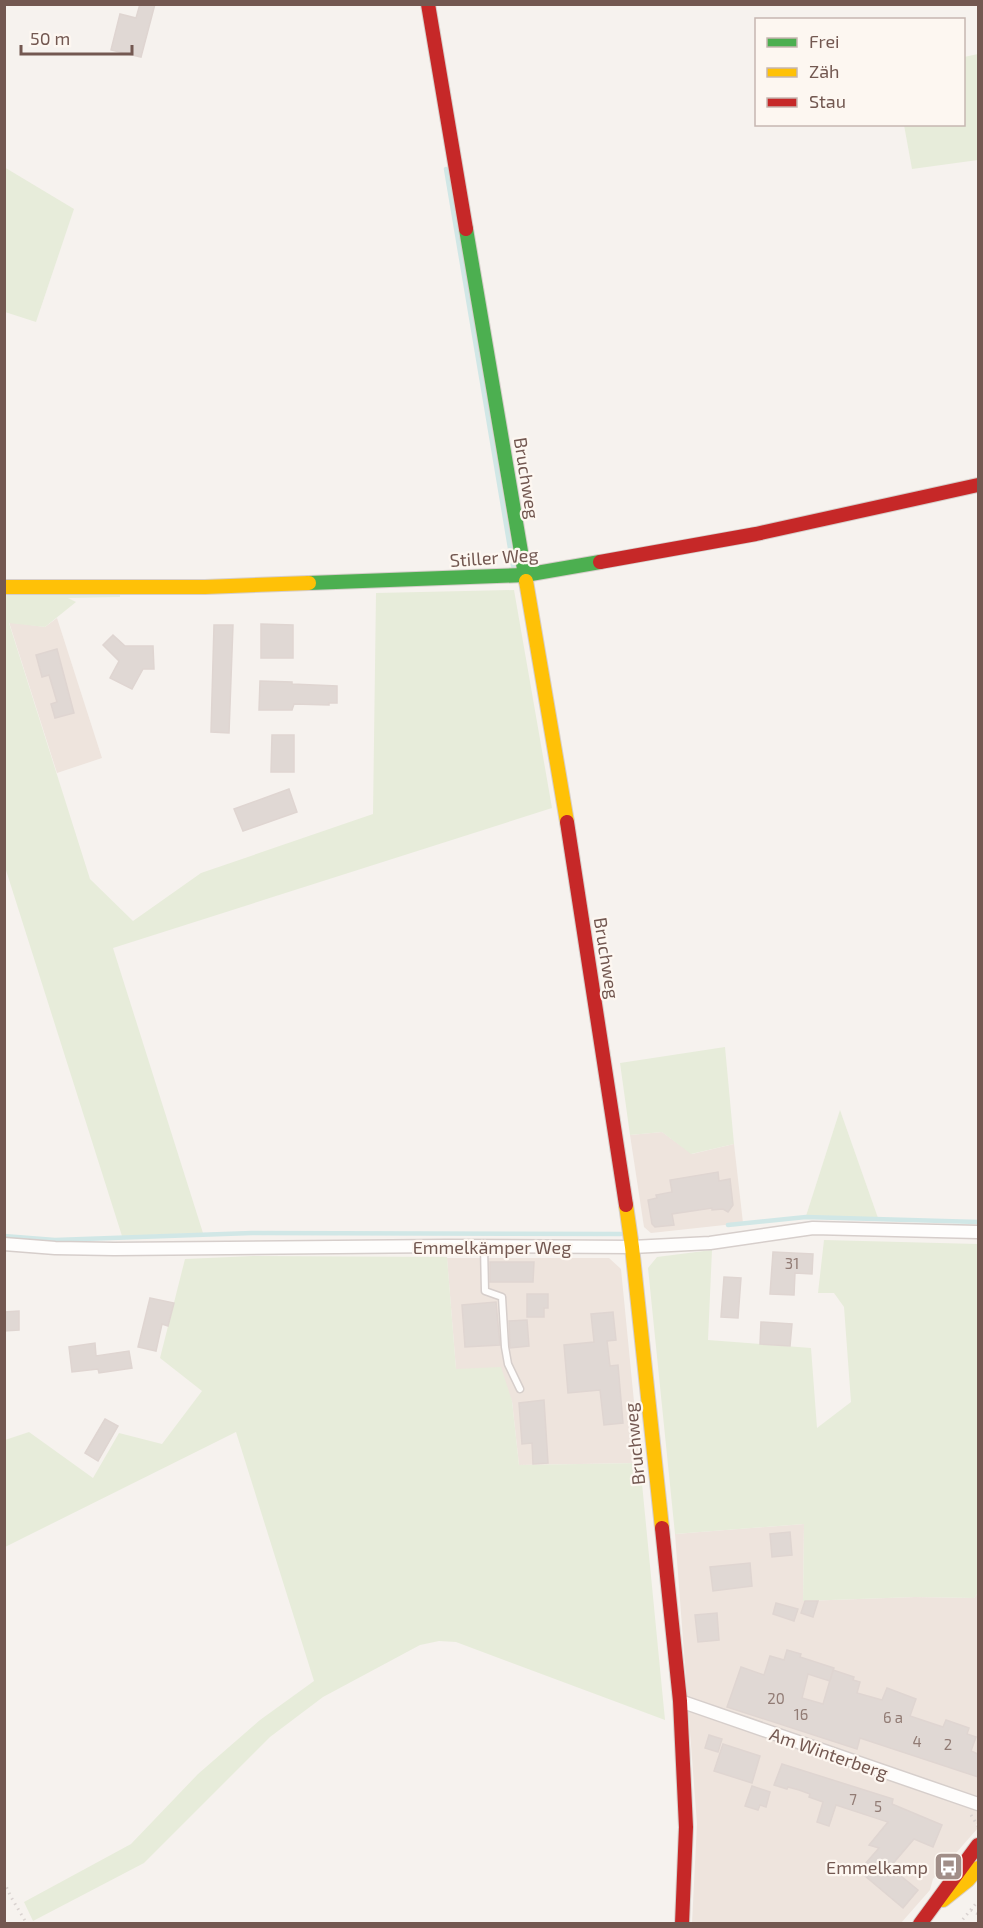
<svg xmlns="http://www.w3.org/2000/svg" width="983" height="1928" viewBox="0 0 983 1928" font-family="'Exo 2',sans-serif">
	<rect width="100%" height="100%" fill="#f6f2ee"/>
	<g fill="#eee4dd">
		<path d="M57 618 102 758 57 773 9 622 45 627Z"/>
		<path d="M662 1132 692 1154 734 1144 743 1223 651 1233 644 1227 630 1135Z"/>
		<path d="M447 1258H609L621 1269 640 1463 519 1465 512 1401 456 1369Z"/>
		<path d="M804 1524 803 1601 915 1597 974 1598 978 1593V1822L976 1825 978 1828 933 1879 930 1890 901 1923H692L697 1824 675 1534Z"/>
	</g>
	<g fill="#e7ecda">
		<path d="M978 54V160L912 169 904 125 964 124V57Z"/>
		<path d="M4 167 74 209 36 322 5 312Z"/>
		<path d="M4 590 120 593V597L68 598 76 602 45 627 9 623 90 879 133 921 201 873 373 814 376 593 514 590 552 808 113 948 203 1233 122 1236 5 867Z"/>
		<path d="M725 1047 734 1144 691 1154 662 1132 630 1135 620 1063Z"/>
		<path d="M840 1110 878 1218 806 1216Z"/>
		<path d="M824 1240 978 1244V1593L974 1598 915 1597 803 1601 804 1524 675 1534 648 1268 657 1257 712 1250 708 1340 811 1348 817 1428 851 1402 844 1307 834 1293H818Z"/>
		<path d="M253 1256 447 1257 456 1369 501 1367 512 1401 519 1465 640 1463 665 1720 456 1642 439 1641 420 1645 323 1697 270 1737 144 1863 33 1921 24 1902 131 1844 198 1774 260 1720 314 1681 236 1432 5 1547V1440L29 1432 93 1478 119 1433 162 1444 202 1391 160 1358 185 1259Z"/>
	</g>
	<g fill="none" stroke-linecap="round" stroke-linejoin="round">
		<g stroke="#d1e7e6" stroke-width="4.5">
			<path d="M446 169 513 566"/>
			<path d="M728 1225 806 1217 978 1222"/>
			<path d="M4 1236 55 1240 252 1233 621 1234"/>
		</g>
	</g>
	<g fill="#e0d8d4" stroke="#dfd5d1" stroke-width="1.5">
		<path d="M140 4H155L141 57 111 50 120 14 136 18Z"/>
		<path d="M261 624 293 625V658H261Z"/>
		<path d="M214 625H233L229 733 211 732Z"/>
		<path d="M113 635 125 646H153L154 669H143L132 689 110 678 119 661 103 645Z"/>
		<path d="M57 649 74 713 55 718 51 704 57 702 49 675 42 677 36 655Z"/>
		<path d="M260 681 292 682V684L337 686V703H329V705L294 704 292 710H259Z"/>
		<path d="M272 735H294V772H271Z"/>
		<path d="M289 789 297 812 243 831 234 809Z"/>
		<path d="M718 1172 719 1181 730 1179 733 1205 728 1212 723 1209 712 1210V1208L672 1214 674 1225 655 1227 652 1224 648 1200 657 1198 656 1195 672 1192 670 1180Z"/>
		<path d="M773 1252 813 1254 812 1274 795 1273 794 1295 770 1294Z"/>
		<path d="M490 1262H534L533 1282H490Z"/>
		<path d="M724 1277 741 1278 738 1318 721 1317Z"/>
		<path d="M527 1294H548V1308H544V1317H527Z"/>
		<path d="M150 1298 174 1303 168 1326 162 1324 156 1351 138 1347Z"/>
		<path d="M496 1302 500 1345 465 1347 462 1305Z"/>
		<path d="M19 1311V1330L4 1331V1312Z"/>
		<path d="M613 1312 616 1340 607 1341 610 1366 618 1365 623 1423 604 1425 600 1390 568 1393 564 1345 594 1342 591 1314Z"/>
		<path d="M527 1320 529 1346 510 1348 509 1321Z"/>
		<path d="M761 1322 792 1324 790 1346 760 1344Z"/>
		<path d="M95 1343 96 1356 129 1351 132 1368 99 1373 98 1369 72 1372 69 1347Z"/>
		<path d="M544 1400 548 1463 533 1464 532 1443 522 1444 519 1403Z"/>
		<path d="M105 1419 118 1426 98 1461 85 1453Z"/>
		<path d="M790 1532 792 1555 772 1557 770 1534Z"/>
		<path d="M750 1563 752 1586 713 1591 710 1567Z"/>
		<path d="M805 1601H818L813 1617 801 1613Z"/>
		<path d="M776 1603 798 1609 794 1621 773 1614Z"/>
		<path d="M717 1613 719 1640 698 1642 695 1615Z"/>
		<path d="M787 1650 801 1654 800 1657 834 1668 830 1681 808 1674 802 1698 823 1704 833 1670 854 1677 853 1680 860 1682 857 1693 882 1700 887 1688 916 1699 910 1716 943 1727 946 1720 969 1728 967 1734 976 1737 971 1751 978 1754V1777L860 1738 857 1749 727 1707 741 1667 764 1675 770 1656 784 1660Z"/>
		<path d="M709 1735 722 1739 718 1752 705 1748Z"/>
		<path d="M723 1744 760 1756 752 1783 714 1771Z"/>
		<path d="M782 1764 893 1799 892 1804 942 1825 933 1847 914 1839 890 1867 918 1890 903 1908 859 1871 879 1848 869 1845 888 1822 836 1805 829 1826 817 1822 823 1802 809 1797 810 1794 799 1790 788 1787 787 1789 774 1785Z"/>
		<path d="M752 1786 770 1792 766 1807 760 1805 758 1810 745 1806Z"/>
	</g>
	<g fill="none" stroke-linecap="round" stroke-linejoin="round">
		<defs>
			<path id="lane" d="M484 1247 485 1291 502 1297 505 1347 508 1364 520 1389"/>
			<g id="street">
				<path d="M4 1244 55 1248 114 1249 446 1246 632 1247 710 1243 813 1228 978 1232"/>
				<path d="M680 1701 978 1804"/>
			</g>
			<g id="fast">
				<path d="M466 229 526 581"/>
				<path d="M309 583 525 575 600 562"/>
			</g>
			<g id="slow">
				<path d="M526 581 567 822"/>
				<path d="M4 587H205L309 583"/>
				<path d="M626 1205 632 1247 662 1528"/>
				<path d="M943 1900 968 1880 978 1868"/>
			</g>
			<g id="jam">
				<path d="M428 4 466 229"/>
				<path d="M600 562 756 534 978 485"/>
				<path d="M567 822 626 1205"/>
				<path d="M662 1528 680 1701 686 1827 682 1924"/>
				<path d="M920 1924 978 1845"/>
			</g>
		</defs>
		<use href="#lane" stroke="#d6cecb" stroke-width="9"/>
		<use href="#street" stroke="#d6cecb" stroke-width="15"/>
		<use href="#fast" stroke="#d6ceca" stroke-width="16"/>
		<use href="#slow" stroke="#d6ceca" stroke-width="16"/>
		<use href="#jam" stroke="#d6ceca" stroke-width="16"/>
		<g stroke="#d9d2d0" stroke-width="3" stroke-dasharray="1.5 4.5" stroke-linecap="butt">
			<path d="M971 1815 978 1826"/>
			<path d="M4 1882 11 1897 27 1924"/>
			<path d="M971 1910 978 1914"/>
			<path d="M959 1924 978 1901"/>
		</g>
		<use href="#lane" stroke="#fefdfc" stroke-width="6"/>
		<use href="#street" stroke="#fefdfc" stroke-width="12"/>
		<use href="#fast" stroke="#4caf50" stroke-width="14"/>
		<use href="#slow" stroke="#ffc107" stroke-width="14"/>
		<use href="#jam" stroke="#c62828" stroke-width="14"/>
	</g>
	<defs>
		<symbol id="bus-square" viewBox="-11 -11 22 22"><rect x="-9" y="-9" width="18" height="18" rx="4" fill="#a18e88" stroke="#fdf7f1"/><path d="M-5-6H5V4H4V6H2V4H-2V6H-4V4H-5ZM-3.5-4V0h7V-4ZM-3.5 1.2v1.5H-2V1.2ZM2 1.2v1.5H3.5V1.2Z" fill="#fff"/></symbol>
	</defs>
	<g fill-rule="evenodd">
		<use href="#bus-square" x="932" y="1850" width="33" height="33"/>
	</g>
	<g text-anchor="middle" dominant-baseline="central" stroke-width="4.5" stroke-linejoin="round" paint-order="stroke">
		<g font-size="15" fill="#917b74">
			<text x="792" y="1263">31</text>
			<text x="776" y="1698">20</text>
			<text x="801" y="1714">16</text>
			<text x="893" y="1717">6 a</text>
			<text x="917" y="1741">4</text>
			<text x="948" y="1744">2</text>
			<text x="853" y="1799">7</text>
			<text x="878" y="1806">5</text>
		</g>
		<g font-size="18" fill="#735851" stroke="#fdf7f1">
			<text transform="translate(527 478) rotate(81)">Bruchweg</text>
			<text transform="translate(494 557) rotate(-4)">Stiller Weg</text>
			<text transform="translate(607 958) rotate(81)">Bruchweg</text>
			<text x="492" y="1247">Emmelkämper Weg</text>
			<text transform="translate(634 1444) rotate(-96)">Bruchweg</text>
			<text transform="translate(829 1753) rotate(19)">Am Winterberg</text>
		</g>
		<g font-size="18" fill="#735851" stroke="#fdf7f1" text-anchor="end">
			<text x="928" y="1867">Emmelkamp</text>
		</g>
	</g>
	<rect width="983" height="1928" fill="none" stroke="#735851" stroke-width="12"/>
	<rect x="755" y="18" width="210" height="108" fill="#fdf7f1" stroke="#c6b7b1" stroke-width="1.5"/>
	<rect x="767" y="38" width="30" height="9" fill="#4caf50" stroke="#c6b7b1" stroke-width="1.5"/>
	<text x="809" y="48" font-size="18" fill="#735851">Frei</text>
	<rect x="767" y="68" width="30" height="9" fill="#ffc107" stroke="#c6b7b1" stroke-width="1.5"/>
	<text x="809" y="78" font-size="18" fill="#735851">Zäh</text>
	<rect x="767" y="98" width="30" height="9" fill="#c62828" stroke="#c6b7b1" stroke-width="1.5"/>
	<text x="809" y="108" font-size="18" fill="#735851">Stau</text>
	<path d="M21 45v9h111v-9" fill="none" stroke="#735851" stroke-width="3"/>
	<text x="30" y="45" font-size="18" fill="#735851" stroke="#fdf7f1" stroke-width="4.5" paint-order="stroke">50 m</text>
</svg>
